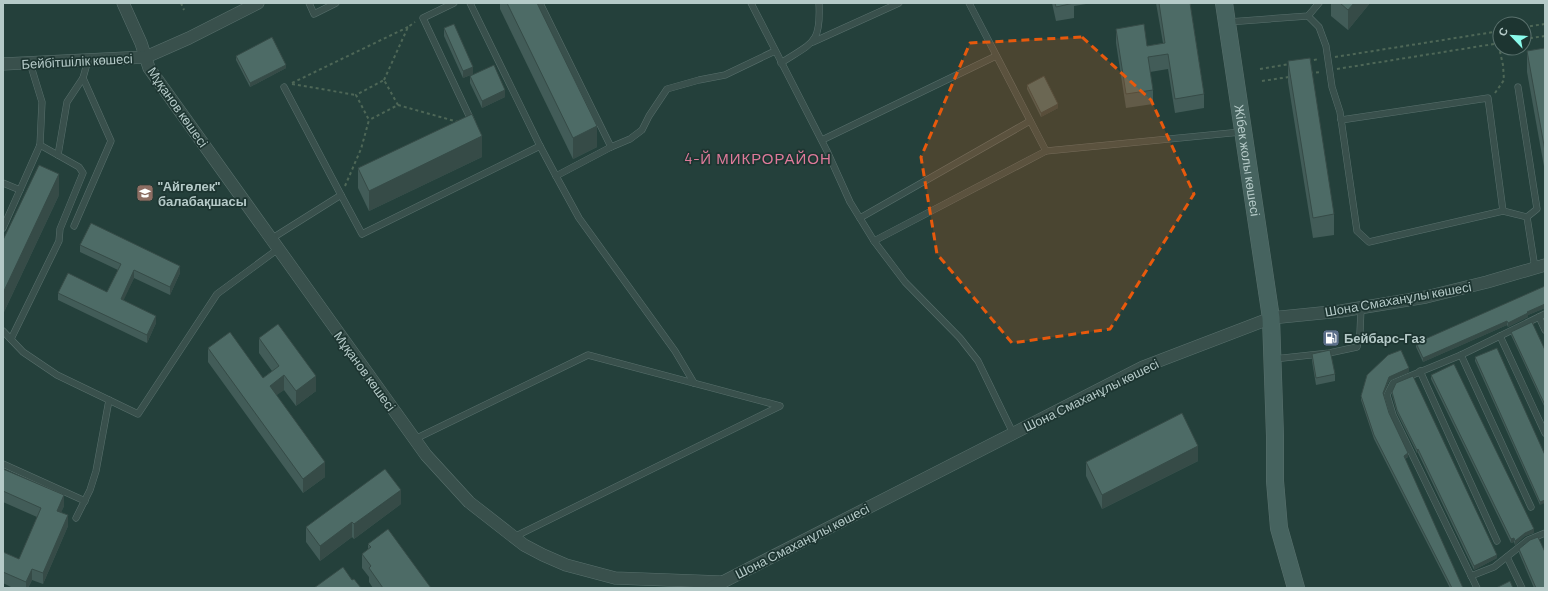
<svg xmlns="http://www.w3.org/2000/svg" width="1548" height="591" viewBox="0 0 1548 591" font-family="Barlow,sans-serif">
	<rect width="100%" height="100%" fill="#24403b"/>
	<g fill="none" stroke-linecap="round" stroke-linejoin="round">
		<defs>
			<g id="lane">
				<path d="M309 3 314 14 336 3"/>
				<path d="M454 3 423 18 472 122"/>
				<path d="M540 3 611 147 556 176 540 146"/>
				<path d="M751 3 827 151 850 202 874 241 905 282 960 338 978 361 1013 433"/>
				<path d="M1308 16 1319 27 1326 46 1332 87 1340 112 1357 231 1369 242 1503 211 1527 217 1535 268"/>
				<path d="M1228 22 1308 16 1319 3"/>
				<path d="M813 42 899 3"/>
				<path d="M781 63C813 42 821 44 819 3"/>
				<path d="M284 87 341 195"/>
				<path d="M1518 87 1537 209 1527 217"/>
				<path d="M1341 120 1488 98 1503 211"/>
				<path d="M822 140 996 56"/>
				<path d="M611 147 630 139 642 130 649 116 667 89 699 80 725 75 775 51"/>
				<path d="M1046 151 1241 132"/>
				<path d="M58 155 67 102 83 78"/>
				<path d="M556 176 579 218 675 351 694 383"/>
				<path d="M3 183 20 190"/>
				<path d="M860 218 1030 121"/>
				<path d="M74 226 111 141 83 78 88 60"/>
				<path d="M3 228 40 145 42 102 30 63"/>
				<path d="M271 239 341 195 362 234 540 146 470 3"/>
				<path d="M874 241 1046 151 969 3"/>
				<path d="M1539 317 1545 330"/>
				<path d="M3 331 23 352 57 375 138 414 217 294 278 249"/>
				<path d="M1500 336 1545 433"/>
				<path d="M11 339 59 241 60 229 83 173 79 167 40 145"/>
				<path d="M1461 355 1531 507"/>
				<path d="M1274 359 1329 353 1357 347 1360 333 1361 308"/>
				<path d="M1420 371 1497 541"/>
				<path d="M415 439 588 355 780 406 514 537"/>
				<path d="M3 464 85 501"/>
				<path d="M76 518 90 490 96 471 109 400"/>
				<path d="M1507 557 1522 588"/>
				<path d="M1471 576 1494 567 1528 540 1545 533"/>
				<path d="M1477 588 1393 415 1387 395 1393 383 1461 355 1545 314"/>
			</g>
			<g id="street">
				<path d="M123 3 141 43 149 68 426 455 469 502 524 545 543 555 566 565 615 578 721 582"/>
				<path d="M3 64 146 57 189 38 258 3"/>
				<path d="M711 588 1143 367 1271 318 1341 311 1426 297 1487 282 1545 265"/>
			</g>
			<g id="secondary">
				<path id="s1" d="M1224 3 1271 318 1275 436V481L1279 528 1296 588"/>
			</g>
		</defs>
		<use href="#lane" stroke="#59706d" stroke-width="7"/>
		<use href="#street" stroke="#59706d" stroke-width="13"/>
		<use href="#secondary" stroke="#59706d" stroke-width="18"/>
		<g stroke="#4e6757" stroke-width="2" stroke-dasharray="3 3" stroke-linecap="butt">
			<path d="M181 3 184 10"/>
			<path d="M1524 27 1545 24"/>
			<path d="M1524 39 1545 36"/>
			<path d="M1335 57 1500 31"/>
			<path d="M1308 61 1319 59"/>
			<path d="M1260 69 1289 64"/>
			<path d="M1337 69 1500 43"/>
			<path d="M1310 73 1321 72"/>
			<path d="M384 80 408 27 415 22"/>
			<path d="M1262 81 1289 77"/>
			<path d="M292 83 408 27"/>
			<path d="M292 84 356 95"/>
			<path d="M1495 93 1504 80 1503 65 1498 43"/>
			<path d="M398 105 458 122"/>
			<path d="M345 186 361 149 369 120 356 95 384 80 398 105 369 120"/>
		</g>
		<use href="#lane" stroke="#39504c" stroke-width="6"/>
		<use href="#street" stroke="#39504c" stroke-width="12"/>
		<use href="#secondary" stroke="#46635f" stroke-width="17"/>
	</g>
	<g fill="#425c58">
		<path d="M500 3H537L597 147 573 159 500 9Z"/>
		<path d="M1052 3H1086V4L1074 6V18L1056 21Z"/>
		<path d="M1156 3H1190L1204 94V108L1175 113 1168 69 1150 72 1153 90V104L1126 108 1116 43V29L1147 46 1163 43Z"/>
		<path d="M1331 3H1370L1348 30 1331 16Z"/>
		<path d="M444 28 473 74 463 78 444 36Z"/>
		<path d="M1545 48V172L1527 72V51Z"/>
		<path d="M236 56 286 68 250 87 236 60Z"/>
		<path d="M1288 61 1334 214V235L1313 238 1288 82Z"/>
		<path d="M470 76 505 97 482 108 470 83Z"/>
		<path d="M1027 85 1058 108 1041 117 1027 89Z"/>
		<path d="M482 157 369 211 358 188V168Z"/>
		<path d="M59 195 3 314V240Z"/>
		<path d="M80 245 180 273 170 295 134 278 123 300 156 323 147 343 58 300V293L107 292 118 270 80 252Z"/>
		<path d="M1545 286V308L1528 315V317L1508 327 1507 325 1423 362 1416 347V343Z"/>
		<path d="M1511 332 1545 350V408L1511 335Z"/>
		<path d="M259 338 316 391 296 406 284 390 276 395 325 477 303 493 208 362V348L263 378 272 371 259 353Z"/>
		<path d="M1312 354 1335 374V381L1316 385 1312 361Z"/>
		<path d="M1475 357 1545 455 1540 505 1475 361Z"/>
		<path d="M1409 372 1389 381 1383 395 1389 413 1408 457 1405 459 1463 588H1450L1374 439 1361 400V396L1367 375Z"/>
		<path d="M1431 375 1534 533 1525 536 1515 545 1514 542 1511 543 1431 379Z"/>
		<path d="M1392 392 1497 558 1474 570 1418 453H1417L1397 413 1392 395Z"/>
		<path d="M1198 461 1102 509 1086 476V462Z"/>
		<path d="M3 469 64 506 61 512 68 526 43 584 32 580 28 588H13L3 583V552L19 559 37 517 3 502Z"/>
		<path d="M401 504 354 539 352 537 320 561 306 542V527Z"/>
		<path d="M368 544 431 588H373L369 582V577L362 568V554L368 549Z"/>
		<path d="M1519 549 1545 588H1534L1519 553Z"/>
	</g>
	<g fill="#364b47">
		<path d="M1354 3H1370L1348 30V10Z"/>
		<path d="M286 65V68L250 87V83Z"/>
		<path d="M473 67V74L463 78V71Z"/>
		<path d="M505 90V97L482 108V101Z"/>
		<path d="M1058 104V108L1041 117V113Z"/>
		<path d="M597 126V147L573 159V138Z"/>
		<path d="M482 136V157L369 211V191Z"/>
		<path d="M59 174V195L3 314V293Z"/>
		<path d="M180 266V273L170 295V287Z"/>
		<path d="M134 270V278L121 306V299Z"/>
		<path d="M1545 304V308L1528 315V317L1508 327V323L1527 312Z"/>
		<path d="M156 316V323L147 343V335Z"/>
		<path d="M1507 321V325L1423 362V358Z"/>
		<path d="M1409 368V372L1389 381 1383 396V393L1389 377Z"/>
		<path d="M284 375V390L270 400V386Z"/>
		<path d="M316 376V391L296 406V391Z"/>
		<path d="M1198 446V461L1102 509V495Z"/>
		<path d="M1418 449V453H1417V450Z"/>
		<path d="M1408 453V457L1404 459V456Z"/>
		<path d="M325 462V477L303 493V479Z"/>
		<path d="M401 490V504L354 539V524Z"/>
		<path d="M64 495V506L57 522V511Z"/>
		<path d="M1545 500V503L1540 505V502Z"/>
		<path d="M68 515V526L43 584V573Z"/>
		<path d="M352 522V537L320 561V546Z"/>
		<path d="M1534 529V533L1525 536 1515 545V541L1525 533Z"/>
		<path d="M1514 538V542L1511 543V539Z"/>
		<path d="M1497 555V558L1474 570V566Z"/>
		<path d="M32 569V580L28 588H26V582Z"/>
	</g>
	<g fill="#4d6b66" stroke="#364b47">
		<path d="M507 3H537L597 126 573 138Z"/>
		<path d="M1055 3H1074L1056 7Z"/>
		<path d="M1159 3H1190L1204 94 1175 99 1168 54 1148 57 1153 90 1126 94 1116 29 1144 24 1147 46 1165 43Z"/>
		<path d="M1340 3H1354L1348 10Z"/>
		<path d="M454 24 473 67 463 71 444 28Z"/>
		<path d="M272 37 286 65 250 83 236 56Z"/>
		<path d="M1545 48V151L1527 51Z"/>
		<path d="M1310 58 1334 214 1313 218 1288 61Z"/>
		<path d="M494 65 505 90 482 101 470 76Z"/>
		<path d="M1044 76 1058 104 1041 113 1027 85Z"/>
		<path d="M472 114 482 136 369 191 358 168Z"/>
		<path d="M39 165 59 174 3 293V240Z"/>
		<path d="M91 223 180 266 170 287 134 270 121 299 156 316 147 335 58 293 68 273 107 292 121 264 80 245Z"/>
		<path d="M1545 286V304L1527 312 1528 313 1508 323 1507 321 1423 358 1416 343Z"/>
		<path d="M1532 322 1545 350V405L1511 332Z"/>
		<path d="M278 324 316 376 296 391 284 375 270 386 325 462 303 479 208 348 230 332 263 378 279 366 259 338Z"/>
		<path d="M1497 348 1545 455V500L1540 502 1475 357Z"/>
		<path d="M1330 350 1335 374 1316 378 1312 354Z"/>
		<path d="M1401 350 1409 368 1389 377 1383 393 1389 413 1408 453 1404 456 1463 588H1452L1374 435 1361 396 1367 375 1388 355Z"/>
		<path d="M1454 364 1534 529 1525 533 1515 541 1514 538 1511 539 1431 375Z"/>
		<path d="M1413 376 1497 555 1474 566 1418 449 1417 450 1397 410 1392 392 1396 383Z"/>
		<path d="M1182 413 1198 446 1102 495 1086 462Z"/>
		<path d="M3 469 64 495 57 511 68 515 43 573 32 569 26 582 3 572V552L19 559 41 508 3 491Z"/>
		<path d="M385 469 401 490 354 524 352 522 320 546 306 527Z"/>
		<path d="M388 529 431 588H383L369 568 371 566 362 554 371 547 368 544Z"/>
		<path d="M1538 537 1545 552V588H1536L1519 549 1530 540Z"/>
		<path d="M343 567 352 580 354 579 361 588H314Z"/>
		<path d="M1510 581 1513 588H1496Z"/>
	</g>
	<path fill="#e8590c" fill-opacity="0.2" stroke="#e8590c" stroke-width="3" stroke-dasharray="8 5" stroke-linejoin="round" d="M1082 37 1151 100 1194 194 1110 329 1012 343 937 254 921 157 970 43Z"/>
	<defs>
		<symbol id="school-square" viewBox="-11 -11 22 22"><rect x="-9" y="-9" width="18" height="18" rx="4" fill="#8d6e63" stroke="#1d3531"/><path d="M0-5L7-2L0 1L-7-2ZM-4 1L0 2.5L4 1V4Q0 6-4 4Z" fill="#fff"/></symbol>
		<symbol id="fuel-square" viewBox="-11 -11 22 22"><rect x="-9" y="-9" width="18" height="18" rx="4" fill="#5c6f8a" stroke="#1d3531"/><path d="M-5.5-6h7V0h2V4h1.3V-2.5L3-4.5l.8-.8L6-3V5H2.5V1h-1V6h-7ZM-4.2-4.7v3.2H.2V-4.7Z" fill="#fff"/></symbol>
	</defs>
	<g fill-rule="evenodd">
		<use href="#school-square" x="135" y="183" width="20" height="20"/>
		<use href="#fuel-square" x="1321" y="328" width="20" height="20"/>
	</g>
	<g text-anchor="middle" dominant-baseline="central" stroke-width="3.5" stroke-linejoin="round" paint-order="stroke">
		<g font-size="13" fill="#b5cac8" stroke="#1d3531">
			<text transform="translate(77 61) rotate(-3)">Бейбітшілік көшесі</text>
			<text transform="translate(178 107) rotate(55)">Мұқанов көшесі</text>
			<text stroke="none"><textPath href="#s1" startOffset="159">Жібек жолы көшесі</textPath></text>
			<text transform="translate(1398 299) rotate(-10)">Шона Смаханұлы көшесі</text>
			<text transform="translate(365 371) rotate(54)">Мұқанов көшесі</text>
			<text transform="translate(1091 395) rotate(-26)">Шона Смаханұлы көшесі</text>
			<text transform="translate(802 541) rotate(-27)">Шона Смаханұлы көшесі</text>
		</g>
		<g font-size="13" font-weight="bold" fill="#b5cac8" stroke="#1d3531" text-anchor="start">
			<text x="158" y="186">"Айгөлек"<tspan x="158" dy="15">балабақшасы</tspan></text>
			<text x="1344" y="338">Бейбарс-Газ</text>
		</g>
		<g font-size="15" letter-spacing="1" fill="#de7a9a" stroke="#1d3531">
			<text x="758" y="158">4-Й МИКРОРАЙОН</text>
		</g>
	</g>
	<rect width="1548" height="591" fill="none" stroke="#b5cac8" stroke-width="8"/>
	<g transform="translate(1512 36) rotate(295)"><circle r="19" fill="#1d3531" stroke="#5a716d"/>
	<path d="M0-3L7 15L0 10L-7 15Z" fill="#8afaeb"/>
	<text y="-6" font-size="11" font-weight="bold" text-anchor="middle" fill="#b5cac8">С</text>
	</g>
</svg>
